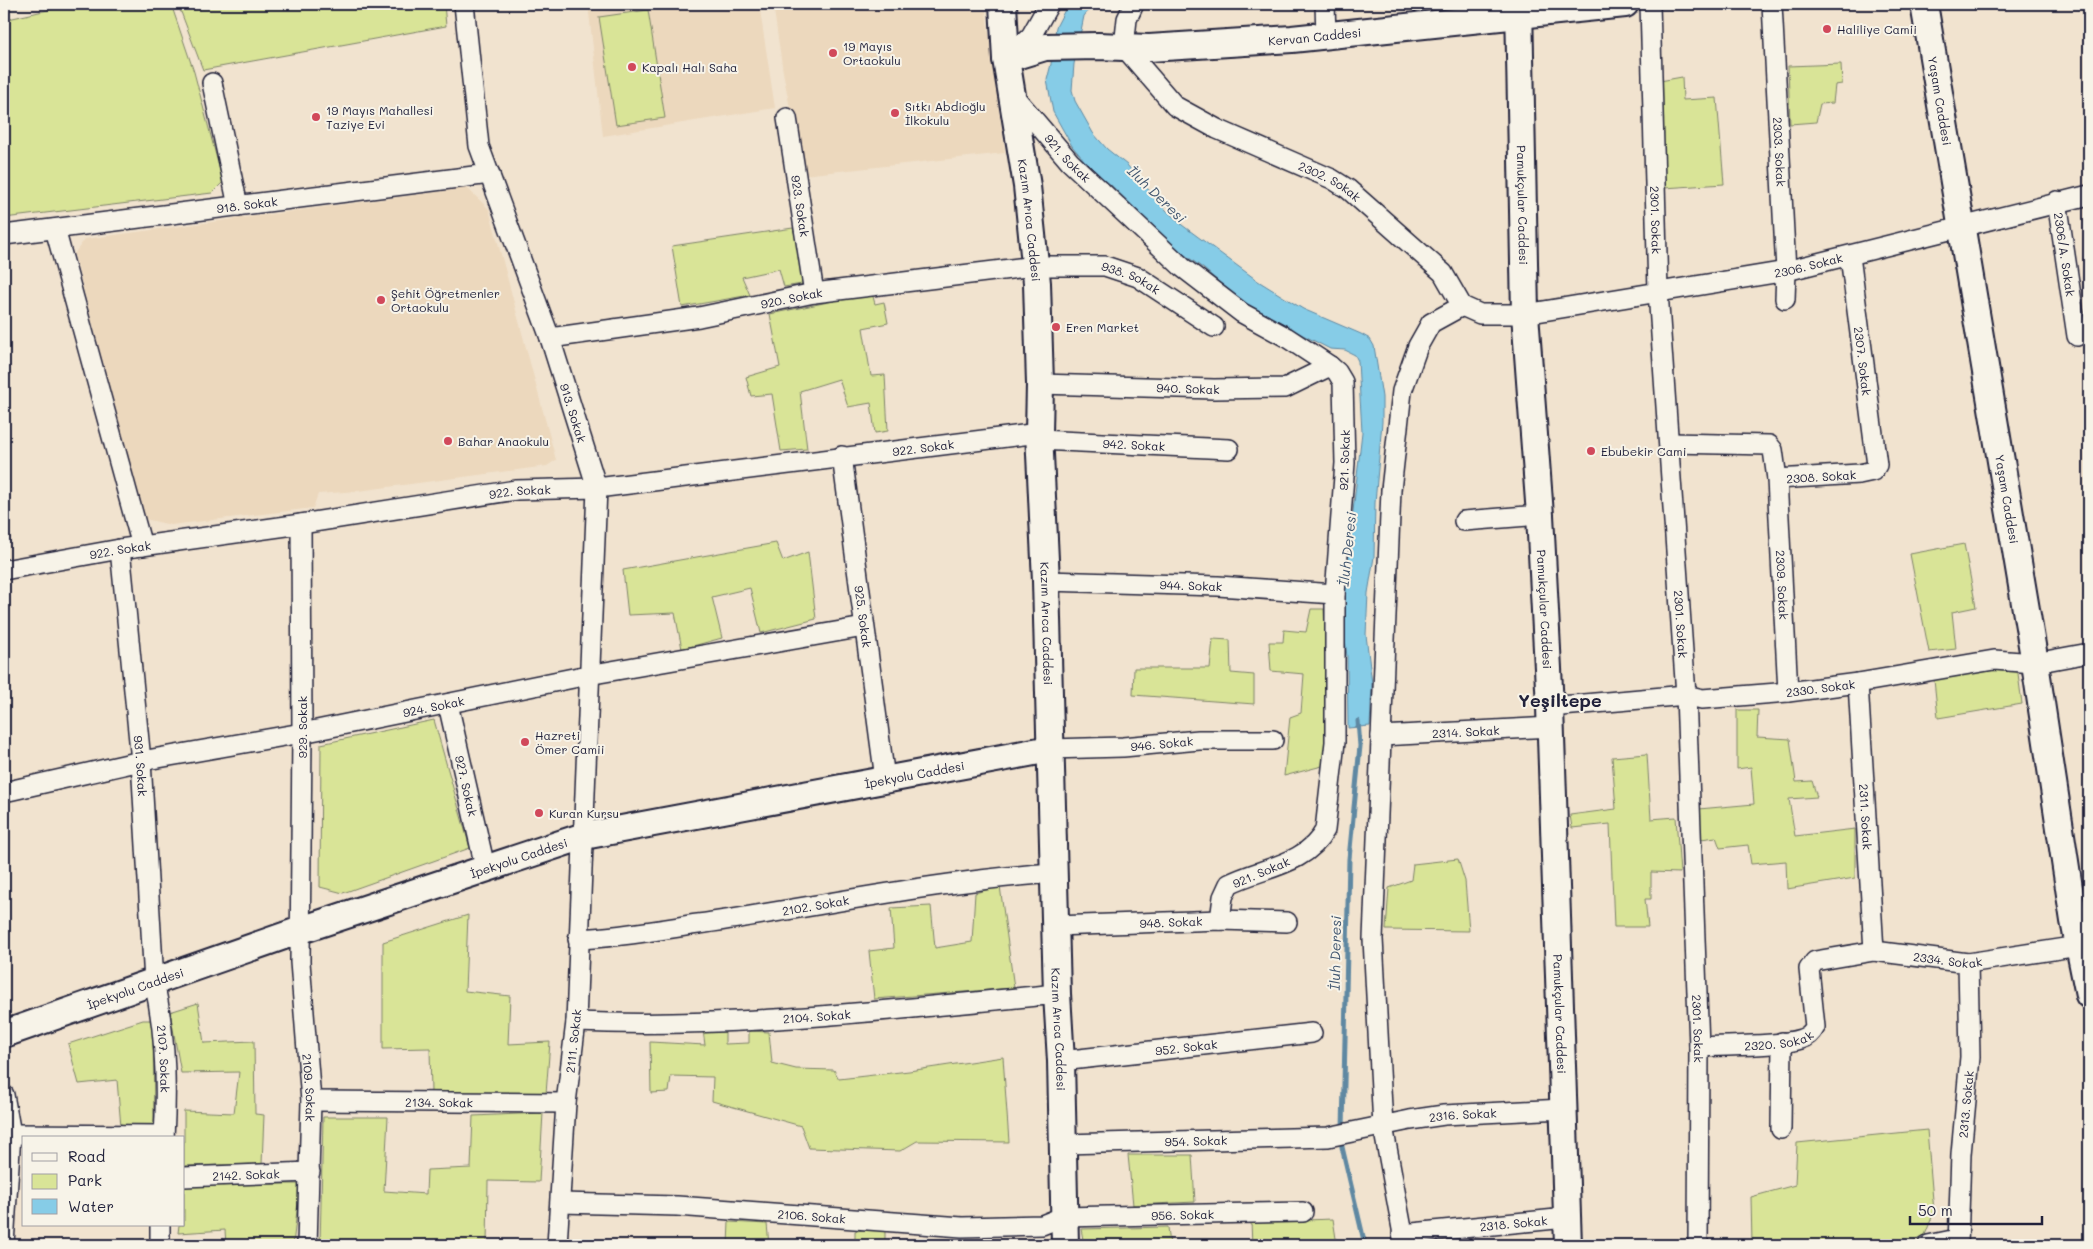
<svg xmlns="http://www.w3.org/2000/svg" width="2093" height="1249" viewBox="0 0 2093 1249" font-family="Mali,sans-serif">
	<rect width="100%" height="100%" fill="#f1e3cf"/>
	<filter id="ink" filterUnits="userSpaceOnUse"><feTurbulence type="fractalNoise" baseFrequency=".02" numOctaves="2"/><feDisplacementMap in="SourceGraphic" scale="10" xChannelSelector="R" yChannelSelector="G"/><feConvolveMatrix kernelMatrix="1 2 1 2 8 2 1 2 1" color-interpolation-filters="sRGB"/></filter>
	<g filter="url(#ink)">
		<g fill="#ecd8bd">
			<path d="M588 4H759L775 108 603 136Z"/>
			<path d="M773 4H985L1005 153 803 175 783 72Z"/>
			<path d="M467 188 489 209 556 460 547 466 358 491 318 494 313 508 171 525 145 519 74 254 85 239Z"/>
		</g>
		<g fill="#d9e497" stroke="#7e8369">
			<path d="M74 4H171L194 72 223 182 212 193 4 218V20Z"/>
			<path d="M178 4H444L446 26 203 70Z"/>
			<path d="M648 10 665 118 616 125 599 17Z"/>
			<path d="M1841 64 1842 84 1835 85 1833 103 1820 104 1816 122 1790 124 1788 66Z"/>
			<path d="M1682 77 1683 100 1717 98 1724 184 1664 188 1660 81Z"/>
			<path d="M793 228 808 283 784 287 779 269 742 277 750 295 682 307 672 246Z"/>
			<path d="M872 293 875 304 884 302 888 323 863 328 871 376 885 375 888 431 875 433 871 403 848 407 839 379 800 391 807 449 781 451 772 394 751 396 746 377 780 367 770 314Z"/>
			<path d="M776 543 783 561 808 552 816 619 761 633 750 588 712 597 722 638 682 649 675 613 628 615 623 570Z"/>
			<path d="M1964 544 1976 607 1952 612 1956 649 1929 652 1910 554Z"/>
			<path d="M1311 609H1324L1328 702 1326 765 1284 776 1290 717 1301 713 1304 674 1271 671 1269 642H1283L1284 630 1306 632Z"/>
			<path d="M1213 639 1230 640 1231 673 1254 675V704L1133 695 1134 668H1210Z"/>
			<path d="M2017 666 2022 704 1938 718 1934 680Z"/>
			<path d="M1737 710H1758L1757 737 1790 739 1796 782 1812 781 1817 797 1789 799 1795 836 1855 829V878L1787 889 1786 861 1751 864 1748 845 1720 848 1716 837 1701 839 1699 809 1754 804 1751 767 1737 769Z"/>
			<path d="M434 720 470 848 343 893 320 887 321 744Z"/>
			<path d="M1647 754 1651 819 1676 817 1680 873 1651 872V899H1645L1648 927H1614L1610 824 1572 828 1570 815 1616 809 1612 757Z"/>
			<path d="M1458 859 1465 881 1469 931 1386 930 1389 888 1411 880 1413 864Z"/>
			<path d="M1000 886 1014 988 874 999 869 951 894 948 891 908 931 906 935 948 972 942 975 893Z"/>
			<path d="M468 915 465 991 510 996 508 1044 550 1042 546 1094 431 1093 430 1048 383 1049V942Z"/>
			<path d="M198 1003 204 1043 254 1041 255 1114 264 1115 262 1164 184 1166V1111L234 1113 239 1072 181 1073 170 1012Z"/>
			<path d="M143 1020H150L153 1026 154 1130 121 1127 117 1080 79 1084 68 1044Z"/>
			<path d="M725 1029V1044L749 1043V1031L769 1032 772 1063 796 1069 834 1070 839 1079 909 1071 1003 1057 1009 1142 917 1141 900 1151 809 1148 801 1126 712 1101 713 1077 671 1076 669 1092 651 1093 650 1042 705 1045 703 1030Z"/>
			<path d="M543 1113 539 1182 488 1181 487 1245H320L323 1117H388L384 1191 426 1194 427 1170 471 1168 473 1116Z"/>
			<path d="M1927 1130 1934 1212 1925 1235 1912 1241 1892 1245H1752L1751 1197 1795 1185 1797 1143Z"/>
			<path d="M1128 1155H1192L1195 1202 1133 1205Z"/>
			<path d="M184 1184H300L293 1245H226L225 1230 178 1233 179 1225H184Z"/>
			<path d="M1333 1219 1337 1245H1252L1251 1222Z"/>
			<path d="M729 1222 767 1224 769 1245H728Z"/>
			<path d="M1168 1227 1170 1245H1084L1081 1229Z"/>
			<path d="M885 1228V1245H855V1231Z"/>
		</g>
		<path fill="#86cce7" stroke="#5e88a2" d="M1068 4H1094L1084 16 1074 64 1072 90 1075 101 1093 133 1107 149 1127 165 1166 210 1182 225 1258 281 1303 309 1361 334 1370 339 1374 346 1382 397V422L1375 503 1374 557 1368 593 1366 635 1372 684 1370 726 1348 728 1347 657 1342 609 1362 432 1358 361 1355 355 1345 350 1330 349 1299 333 1251 307 1227 289 1204 269 1177 249 1110 184 1094 172 1072 146 1053 112 1047 80 1051 64 1056 27Z"/>
		<g fill="none" stroke-linecap="round" stroke-linejoin="round">
			<g stroke="#5e88a2" stroke-width="5">
				<path d="M1343 1129 1349 859 1360 746 1358 721"/>
				<path d="M1342 1137V1147L1365 1245"/>
			</g>
			<defs>
				<g id="street">
					<path id="s1" d="M464 4 479 146 550 338 597 488 576 1022 566 1103 557 1245"/>
					<path id="s2" d="M1134 4 1127 19 1124 47 1175 106 1217 129 1332 179 1348 189 1443 273 1462 306 1480 314H1525L1786 271 2089 195"/>
					<path d="M1325 4 1326 36"/>
					<path id="s3" d="M1650 4 1658 291 1686 695 1699 1047 1698 1245"/>
					<path id="s4" d="M1772 4 1786 271 1785 299"/>
					<path d="M1009 56 1031 36 1049 4"/>
					<path d="M212 83 238 206"/>
					<path id="s5" d="M1012 94 1070 162 1182 267 1242 313 1286 337 1330 366 1337 372 1343 382 1345 463 1335 594V742L1325 830C1307 865 1260 868 1229 884L1223 897 1220 920"/>
					<path id="s6" d="M787 118 814 293"/>
					<path id="s7" d="M2057 201 2077 336"/>
					<path d="M55 229 142 546"/>
					<path id="s8" d="M4 235 490 174"/>
					<path id="s9" d="M550 338 699 317 814 293 1035 266H1105L1138 277 1214 327"/>
					<path id="s10" d="M1040 384 1214 389 1285 388 1330 366"/>
					<path id="s11" d="M1039 440 1229 449"/>
					<path id="s12" d="M1670 443 1769 445 1773 450 1777 479 1859 474 1873 471 1877 465 1850 256"/>
					<path id="s13" d="M842 456 885 779"/>
					<path id="s14" d="M1777 479 1788 692"/>
					<path d="M1464 521 1540 515"/>
					<path id="s15" d="M301 524 302 733 300 962 311 1101 307 1245"/>
					<path id="s16" d="M120 549 141 761 154 982C166 1033 167 1086 164 1138"/>
					<path id="s17" d="M4 570 120 549 301 524 516 490 597 488 1039 433"/>
					<path id="s18" d="M1046 581 1218 586 1335 594"/>
					<path id="s19" d="M1858 683 1874 951"/>
					<path id="s20" d="M448 704 485 867"/>
					<path id="s21" d="M1550 707 1686 695 1702 699 1788 692 1858 683 1994 660 2035 663 2089 653"/>
					<path id="s22" d="M1381 736 1551 727"/>
					<path id="s23" d="M1050 749 1123 747 1199 740H1273"/>
					<path id="s24" d="M4 792 141 761 302 733 588 675 864 627"/>
					<path id="s25" d="M1055 926 1220 920 1287 922"/>
					<path id="s26" d="M578 939C619 937 658 930 698 924 817 907 935 881 1054 873"/>
					<path id="s27" d="M576 1022C734 1029 900 1009 1057 994"/>
					<path id="s28" d="M1699 1047C1726 1045 1776 1047 1801 1039 1808 1037 1812 1033 1815 1027L1809 969 1815 961 1874 951 1968 963 2079 946"/>
					<path id="s29" d="M1061 1061 1312 1033"/>
					<path d="M4 1095 11 1134 4 1244"/>
					<path id="s30" d="M311 1101 566 1103"/>
					<path d="M1781 1129 1782 1042"/>
					<path d="M11 1134 164 1135"/>
					<path id="s31" d="M1064 1144 1328 1137 1410 1120 1444 1115 1563 1109"/>
					<path id="s32" d="M184 1177 310 1172"/>
					<path id="s33" d="M561 1203 677 1206 962 1227 1042 1225 1062 1217 1303 1212"/>
					<path id="s34" d="M1402 1234 1566 1218"/>
					<path d="M160 1245V1225"/>
					<path d="M1405 1245 1383 1126 1373 939 1391 490 1402 391 1418 346 1431 323 1462 306"/>
					<path d="M1928 1245 1957 1239"/>
					<path id="s35" d="M1958 1245 1961 1154 1970 1057 1968 963"/>
				</g>
				<g id="secondary">
					<path id="s36" d="M1003 4 1006 59 1027 186 1037 283 1040 384 1039 433 1046 581 1057 994 1061 1061 1065 1245"/>
					<path id="s37" d="M1519 4 1525 314 1540 515 1550 707 1568 1245"/>
					<path id="s38" d="M1924 4 2035 663 2074 921 2089 995"/>
					<path id="s39" d="M1006 59 1045 47 1098 46 1149 48 1292 39 1625 4"/>
					<path id="s40" d="M4 1034 301 930 584 836 1050 749"/>
				</g>
			</defs>
			<use href="#street" stroke="#22223b" stroke-width="22"/>
			<use href="#secondary" stroke="#22223b" stroke-width="30"/>
			<use href="#street" stroke="#f7f3e8" stroke-width="19"/>
			<use href="#secondary" stroke="#f7f3e8" stroke-width="26"/>
		</g>
	</g>
	<g fill="#d1495b" stroke="#f7f3e8" stroke-width="2">
		<circle cx="1827" cy="29" r="5"/>
		<circle cx="833" cy="53" r="5"/>
		<circle cx="632" cy="67" r="5"/>
		<circle cx="895" cy="113" r="5"/>
		<circle cx="316" cy="117" r="5"/>
		<circle cx="381" cy="300" r="5"/>
		<circle cx="1056" cy="327" r="5"/>
		<circle cx="448" cy="441" r="5"/>
		<circle cx="1591" cy="451" r="5"/>
		<circle cx="525" cy="742" r="5"/>
		<circle cx="539" cy="813" r="5"/>
	</g>
	<g text-anchor="middle" dominant-baseline="central" stroke-width="4" stroke-linejoin="round" paint-order="stroke">
		<g font-size="12" fill="#22223b" stroke="#f7f3e8" text-anchor="start">
			<text x="1837" y="29">Haliliye Camii</text>
			<text x="843" y="46">19 Mayıs<tspan x="843" dy="14">Ortaokulu</tspan></text>
			<text x="642" y="67">Kapalı Halı Saha</text>
			<text x="905" y="106">Sıtkı Abdioğlu<tspan x="905" dy="14">İlkokulu</tspan></text>
			<text x="326" y="110">19 Mayıs Mahallesi<tspan x="326" dy="14">Taziye Evi</tspan></text>
			<text x="391" y="293">Şehit Öğretmenler<tspan x="391" dy="14">Ortaokulu</tspan></text>
			<text x="1066" y="327">Eren Market</text>
			<text x="458" y="441">Bahar Anaokulu</text>
			<text x="1601" y="451">Ebubekir Cami</text>
			<text x="535" y="735">Hazreti<tspan x="535" dy="14">Ömer Camii</tspan></text>
			<text x="549" y="813">Kuran Kursu</text>
		</g>
		<g font-size="12" fill="#22223b" stroke="#f7f3e8">
			<text stroke="none"><textPath href="#s39" startOffset="311">Kervan Caddesi</textPath></text>
			<text stroke="none"><textPath href="#s38" startOffset="98">Yaşam Caddesi</textPath></text>
			<text stroke="none"><textPath href="#s4" startOffset="148">2303. Sokak</textPath></text>
			<text stroke="none"><textPath href="#s5" startOffset="85">921. Sokak</textPath></text>
			<text stroke="none"><textPath href="#s2" startOffset="295">2302. Sokak</textPath></text>
			<text stroke="none"><textPath href="#s8" startOffset="245">918. Sokak</textPath></text>
			<text stroke="none"><textPath href="#s6" startOffset="89">923. Sokak</textPath></text>
			<text stroke="none"><textPath href="#s37" startOffset="201">Pamukçular Caddesi</textPath></text>
			<text stroke="none"><textPath href="#s36" startOffset="218">Kazım Arıca Caddesi</textPath></text>
			<text stroke="none"><textPath href="#s3" startOffset="216">2301. Sokak</textPath></text>
			<text stroke="none"><textPath href="#s7" startOffset="54">2306/A. Sokak</textPath></text>
			<text stroke="none"><textPath href="#s2" startOffset="832">2306. Sokak</textPath></text>
			<text stroke="none"><textPath href="#s9" startOffset="589">938. Sokak</textPath></text>
			<text stroke="none"><textPath href="#s9" startOffset="245">920. Sokak</textPath></text>
			<text transform="translate(1863 361) rotate(83)">2307. Sokak</text>
			<text stroke="none"><textPath href="#s10" startOffset="148">940. Sokak</textPath></text>
			<text stroke="none"><textPath href="#s1" startOffset="426">913. Sokak</textPath></text>
			<text stroke="none"><textPath href="#s11" startOffset="95">942. Sokak</textPath></text>
			<text stroke="none"><textPath href="#s17" startOffset="928">922. Sokak</textPath></text>
			<text transform="translate(1344 460) rotate(-88)">921. Sokak</text>
			<text stroke="none"><textPath href="#s12" startOffset="179">2308. Sokak</textPath></text>
			<text stroke="none"><textPath href="#s17" startOffset="522">922. Sokak</textPath></text>
			<text stroke="none"><textPath href="#s38" startOffset="502">Yaşam Caddesi</textPath></text>
			<text stroke="none"><textPath href="#s17" startOffset="118">922. Sokak</textPath></text>
			<text stroke="none"><textPath href="#s18" startOffset="145">944. Sokak</textPath></text>
			<text stroke="none"><textPath href="#s14" startOffset="106">2309. Sokak</textPath></text>
			<text stroke="none"><textPath href="#s37" startOffset="606">Pamukçular Caddesi</textPath></text>
			<text stroke="none"><textPath href="#s13" startOffset="162">925. Sokak</textPath></text>
			<text stroke="none"><textPath href="#s36" startOffset="622">Kazım Arıca Caddesi</textPath></text>
			<text stroke="none"><textPath href="#s3" startOffset="621">2301. Sokak</textPath></text>
			<text stroke="none"><textPath href="#s21" startOffset="272">2330. Sokak</textPath></text>
			<text stroke="none"><textPath href="#s24" startOffset="438">924. Sokak</textPath></text>
			<text transform="translate(302 727) rotate(-90)">929. Sokak</text>
			<text stroke="none"><textPath href="#s22" startOffset="85">2314. Sokak</textPath></text>
			<text stroke="none"><textPath href="#s23" startOffset="112">946. Sokak</textPath></text>
			<text stroke="none"><textPath href="#s16" startOffset="218">931. Sokak</textPath></text>
			<text stroke="none"><textPath href="#s40" startOffset="949">İpekyolu Caddesi</textPath></text>
			<text stroke="none"><textPath href="#s20" startOffset="84">927. Sokak</textPath></text>
			<text stroke="none"><textPath href="#s19" startOffset="134">2311. Sokak</textPath></text>
			<text stroke="none"><textPath href="#s40" startOffset="544">İpekyolu Caddesi</textPath></text>
			<text transform="translate(1261 872) rotate(-23)">921. Sokak</text>
			<text stroke="none"><textPath href="#s26" startOffset="240">2102. Sokak</textPath></text>
			<text stroke="none"><textPath href="#s25" startOffset="116">948. Sokak</textPath></text>
			<text stroke="none"><textPath href="#s28" startOffset="324">2334. Sokak</textPath></text>
			<text stroke="none"><textPath href="#s40" startOffset="139">İpekyolu Caddesi</textPath></text>
			<text stroke="none"><textPath href="#s27" startOffset="241">2104. Sokak</textPath></text>
			<text stroke="none"><textPath href="#s37" startOffset="1011">Pamukçular Caddesi</textPath></text>
			<text stroke="none"><textPath href="#s36" startOffset="1028">Kazım Arıca Caddesi</textPath></text>
			<text stroke="none"><textPath href="#s3" startOffset="1026">2301. Sokak</textPath></text>
			<text stroke="none"><textPath href="#s28" startOffset="80">2320. Sokak</textPath></text>
			<text transform="translate(573 1041) rotate(-84)">2111. Sokak</text>
			<text stroke="none"><textPath href="#s29" startOffset="126">952. Sokak</textPath></text>
			<text stroke="none"><textPath href="#s16" startOffset="512">2107. Sokak</textPath></text>
			<text stroke="none"><textPath href="#s15" startOffset="564">2109. Sokak</textPath></text>
			<text stroke="none"><textPath href="#s30" startOffset="128">2134. Sokak</textPath></text>
			<text stroke="none"><textPath href="#s35" startOffset="141">2313. Sokak</textPath></text>
			<text stroke="none"><textPath href="#s31" startOffset="401">2316. Sokak</textPath></text>
			<text stroke="none"><textPath href="#s31" startOffset="132">954. Sokak</textPath></text>
			<text stroke="none"><textPath href="#s32" startOffset="62">2142. Sokak</textPath></text>
			<text stroke="none"><textPath href="#s33" startOffset="624">956. Sokak</textPath></text>
			<text stroke="none"><textPath href="#s33" startOffset="251">2106. Sokak</textPath></text>
			<text stroke="none"><textPath href="#s34" startOffset="112">2318. Sokak</textPath></text>
		</g>
		<g font-size="14" font-style="italic" fill="#40556f" stroke="#f7f3e8">
			<text transform="translate(1157 194) rotate(44)">İluh Deresi</text>
			<text transform="translate(1347 549) rotate(-84)">İluh Deresi</text>
			<text transform="translate(1335 953) rotate(-89)">İluh Deresi</text>
		</g>
		<g font-size="18" font-weight="bold" fill="#22223b" stroke="#f7f3e8">
			<text x="1560" y="700">Yeşiltepe</text>
		</g>
	</g>
	<rect width="2093" height="1249" fill="none" stroke="#f7f3e8" stroke-width="20"/>
	<rect x="10" y="10" width="2073" height="1229" fill="none" stroke="#22223b" stroke-width="2" filter="url(#ink)"/>
	<rect x="22" y="1136" width="162" height="90" fill="#f7f3e8" stroke="#a29fa3"/>
	<rect x="32" y="1153" width="25" height="8" fill="#f7f3e8" stroke="#a29fa3"/>
	<text x="68" y="1162" font-size="15" fill="#22223b">Road</text>
	<rect x="32" y="1174" width="25" height="15" fill="#d9e497" stroke="#a29fa3"/>
	<text x="68" y="1186" font-size="15" fill="#22223b">Park</text>
	<rect x="32" y="1199" width="25" height="15" fill="#86cce7" stroke="#a29fa3"/>
	<text x="68" y="1212" font-size="15" fill="#22223b">Water</text>
	<path d="M1910 1216v8h132v-8" fill="none" stroke="#22223b" stroke-width="2.5"/>
	<text x="1918" y="1216" font-size="15" fill="#22223b" stroke="#f7f3e8" stroke-width="4" paint-order="stroke">50 m</text>
</svg>
